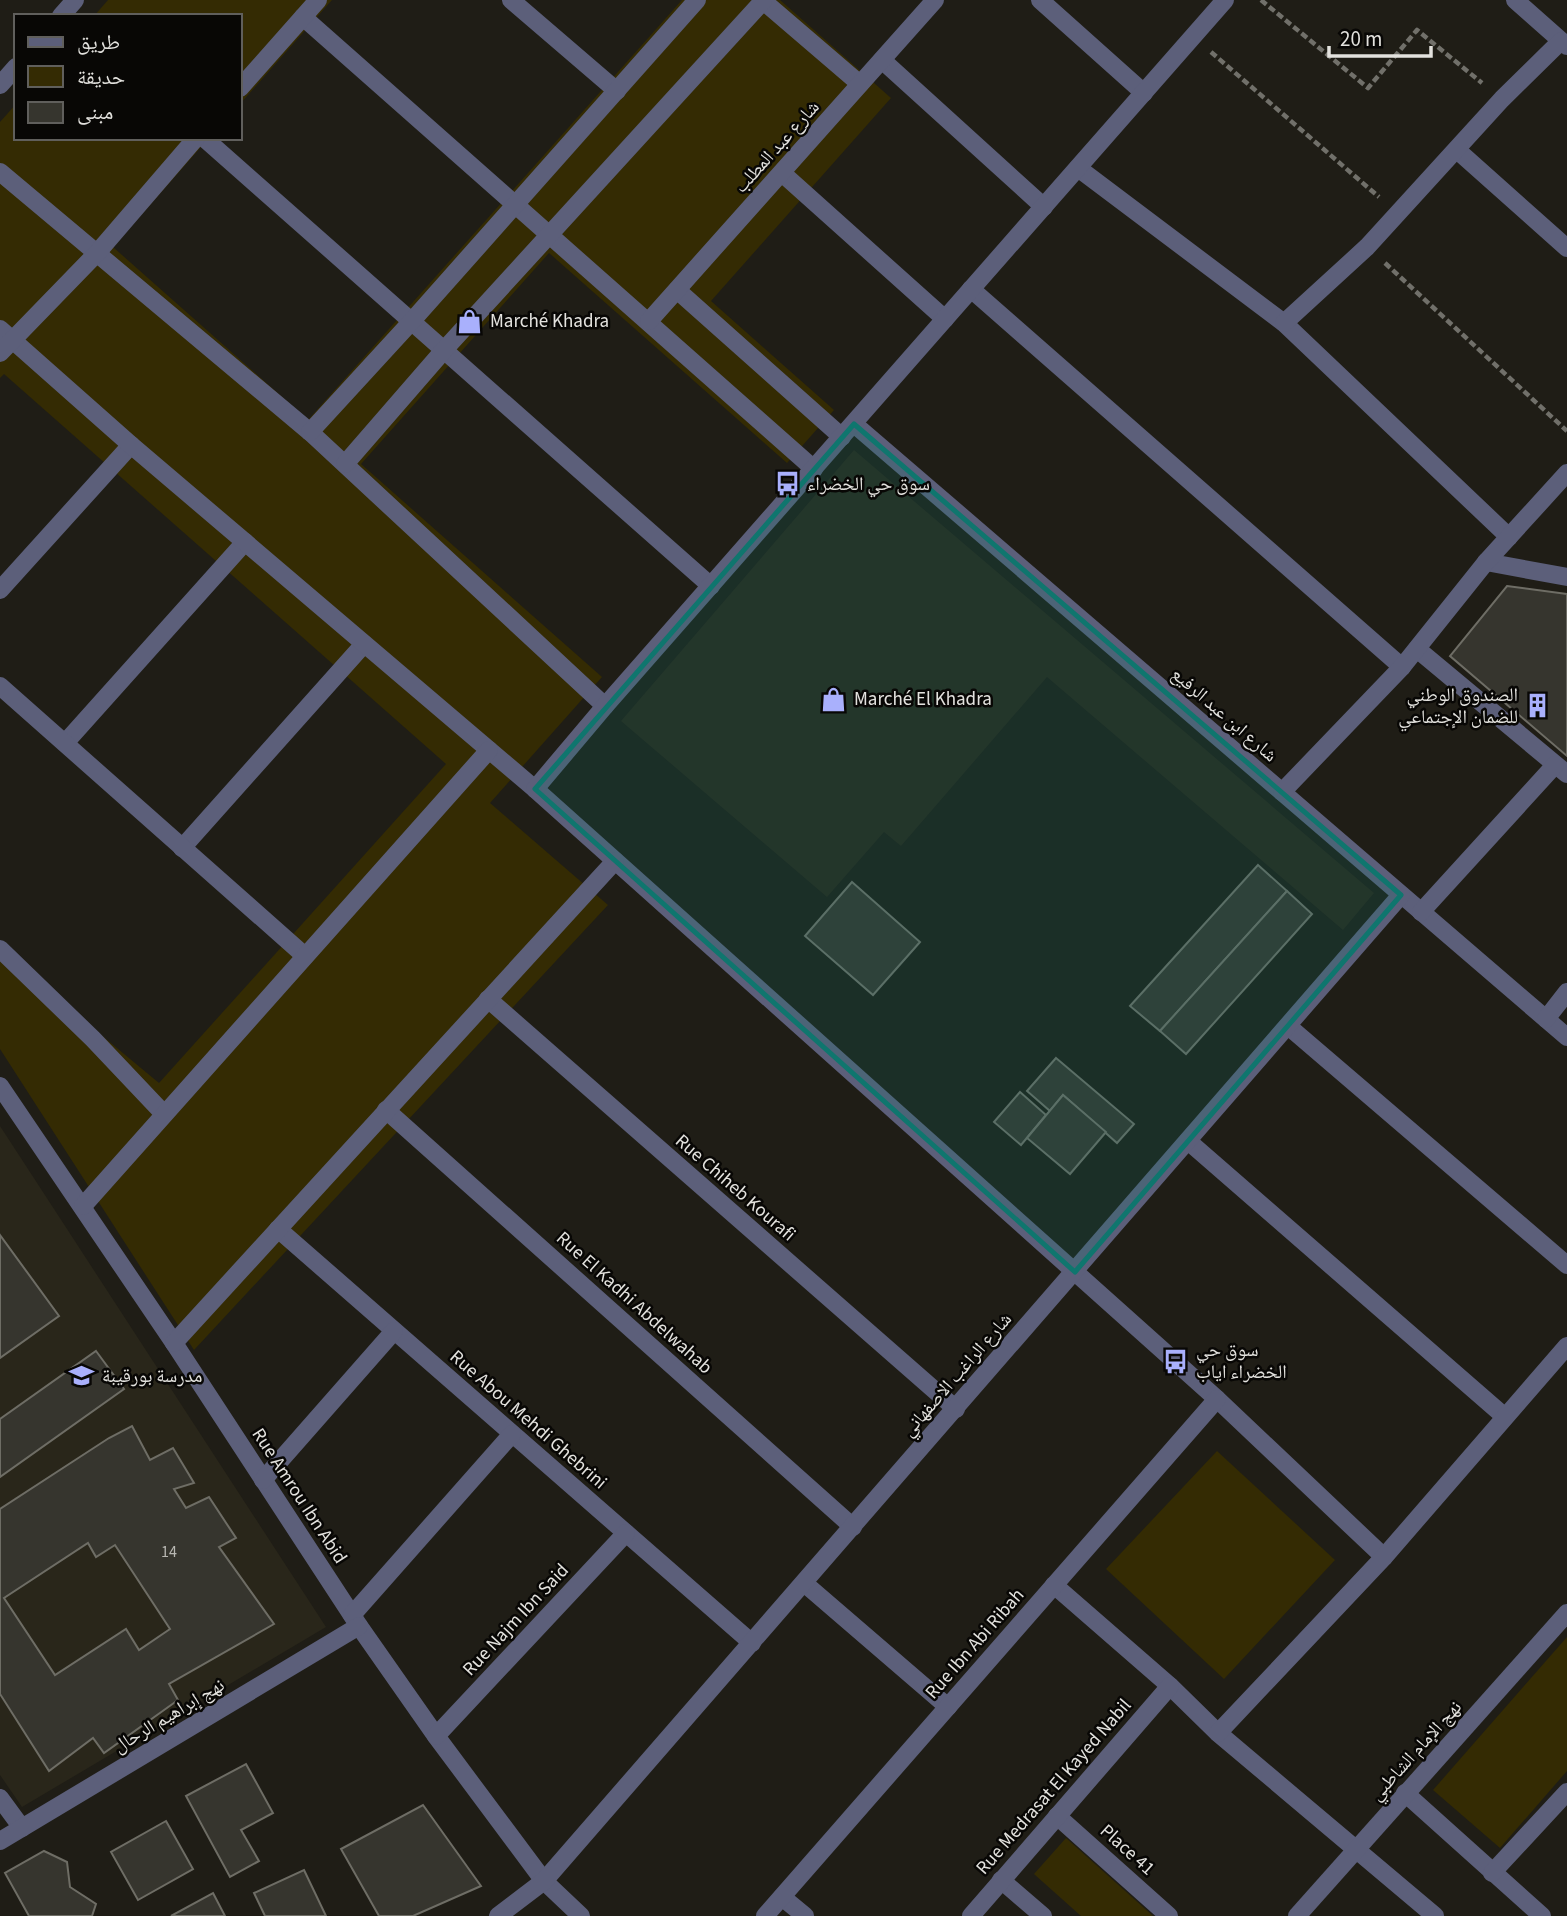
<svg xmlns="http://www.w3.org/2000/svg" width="1567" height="1916" viewBox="0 0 1567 1916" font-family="'Source Sans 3','Noto Naskh Arabic',sans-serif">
	<rect width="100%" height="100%" fill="#1f1d16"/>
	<g fill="#29261a">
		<path d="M854 450 1374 893 1343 930 1047 677 901 846 884 832 827 897 621 721Z"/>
		<path d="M0 1126 326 1627 22 1807 0 1775Z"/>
	</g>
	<g fill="#342b03">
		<path d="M108 0H332L240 104V16H94Z"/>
		<path d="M682 0H780L891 98 711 301 834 410 787 463 549 253 361 464 602 677 490 803 608 905 194 1350 0 1049V951L159 1083 446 764 4 374 0 378V122L16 104V138H209L113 247 308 420Z"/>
		<path d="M1217 1451 1335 1560 1224 1679 1106 1569Z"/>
		<path d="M1567 1637V1771L1500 1848 1433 1790Z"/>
		<path d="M1066 1838 1153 1916H1081L1034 1874Z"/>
	</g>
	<g fill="#36352e" stroke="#6e6d65" stroke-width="2" fill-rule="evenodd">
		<path d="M1507 586 1567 594V756L1450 656Z"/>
		<path d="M1258 865 1287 891 1160 1031 1130 1006Z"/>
		<path d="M852 882 920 942 873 995 805 936Z"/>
		<path d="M1287 891 1312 914 1186 1054 1160 1031Z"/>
		<path d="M1056 1058 1134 1124 1117 1143 1063 1095 1050 1111 1027 1091Z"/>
		<path d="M1020 1092 1046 1115 1021 1145 994 1122Z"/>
		<path d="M1063 1095 1106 1132 1070 1174 1027 1138Z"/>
		<path d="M0 1235 59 1316 0 1358Z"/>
		<path d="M96 1351 124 1389 0 1477V1419Z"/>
		<path d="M132 1426 150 1460 173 1448 194 1483 174 1489 186 1508 209 1497 236 1538 219 1547 274 1624 169 1684 178 1700 104 1753 93 1738 49 1771 0 1694V1509L109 1438ZM88 1543 96 1557 115 1545 170 1629 139 1650 126 1629 55 1675 4 1598Z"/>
		<path d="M246 1764 273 1813 241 1830 259 1861 230 1877 186 1796Z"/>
		<path d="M423 1805 481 1886 413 1916H379L341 1849Z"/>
		<path d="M166 1821 193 1869 138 1900 111 1852Z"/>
		<path d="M44 1851 67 1862 70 1887 96 1904 92 1916H29L5 1873Z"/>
		<path d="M304 1870 326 1916H265L254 1893Z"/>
		<path d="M213 1893 225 1916H171Z"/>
	</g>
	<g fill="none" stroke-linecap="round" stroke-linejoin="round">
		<g stroke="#71706a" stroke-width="4.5" stroke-dasharray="7 3.5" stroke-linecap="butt">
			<path d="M1261 0 1368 88 1417 30 1482 83"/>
			<path d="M1211 52 1379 197"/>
			<path d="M1385 263 1567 431"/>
		</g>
		<g stroke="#5c5f7a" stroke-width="18">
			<path d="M0 590 131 445"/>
			<path d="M65 743 245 542"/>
			<path d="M182 848 364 644"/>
		</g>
		<g stroke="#5c5f7a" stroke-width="18">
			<path d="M511 0 617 91"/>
			<path d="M762 0 860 84"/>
			<path d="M1040 0 1144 93"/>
			<path d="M1515 0 1567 46"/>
			<path d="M303 17 814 469"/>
			<path d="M882 60 1044 207"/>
			<path d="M240 88 318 0"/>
			<path d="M204 138 711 586"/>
			<path d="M1457 150 1567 248"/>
			<path d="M1078 168 1284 323 1509 537"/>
			<path d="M0 172 310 432 605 706"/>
			<path d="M782 173 945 319"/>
			<path d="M971 289 1402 667"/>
			<path d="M677 290 842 437"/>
			<path d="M1284 323 1367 247 1502 99 1561 41"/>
			<path d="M0 329 131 445 535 789 1217 1399 1384 1557"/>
			<path d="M0 353 97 253 196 138"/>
			<path d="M854 424 1567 1037"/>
			<path d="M310 432 411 322 697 0"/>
			<path d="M345 464 444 350 763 1"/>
			<path d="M1486 562 1567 577"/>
			<path d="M1417 649 1567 774"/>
			<path d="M0 686 305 956"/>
			<path d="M535 789 605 706 1225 0"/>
			<path d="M1282 792 1402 667 1486 562 1567 473"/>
			<path d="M1421 912 1555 765"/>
			<path d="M0 949 93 1039 164 1114"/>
			<path d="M488 999 956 1409"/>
			<path d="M1546 1019 1567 992"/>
			<path d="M1288 1026 1567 1265"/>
			<path d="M0 1086 174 1343 359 1626 436 1736 544 1881 581 1916"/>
			<path d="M386 1110 853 1527"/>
			<path d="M1188 1141 1504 1416"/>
			<path d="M83 1206 489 750"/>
			<path d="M278 1229 752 1643"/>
			<path d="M174 1343 615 861"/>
			<path d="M263 1480 394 1331"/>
			<path d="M804 1583 948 1707"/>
			<path d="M1054 1585 1170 1686 1218 1733 1435 1916"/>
			<path d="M352 1615 512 1434"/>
			<path d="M1218 1733 1384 1557 1567 1346"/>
			<path d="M436 1736 626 1533"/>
			<path d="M1405 1793 1542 1916"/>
			<path d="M0 1798 22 1828"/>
			<path d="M1057 1816 1169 1916"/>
			<path d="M0 1841 359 1626"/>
			<path d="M1492 1873 1567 1792"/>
			<path d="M1001 1880 1043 1916"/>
			<path d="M782 1897 805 1916"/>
			<path d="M498 1916 544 1881 1401 895"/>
			<path d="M765 1916 1217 1399"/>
			<path d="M971 1916 1170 1686"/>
			<path d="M1297 1916 1567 1613"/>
		</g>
		<g stroke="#5c5f7a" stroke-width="18">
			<path d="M61 16 75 0"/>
			<path d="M0 85 16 67"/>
			<path d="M649 321 935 0"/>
		</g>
	</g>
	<path fill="#0f766e" fill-opacity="0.2" stroke="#0f766e" stroke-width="5" stroke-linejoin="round" d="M854 424 1401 895 1075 1272 535 789Z"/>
	<defs>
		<symbol id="shop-bare" viewBox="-9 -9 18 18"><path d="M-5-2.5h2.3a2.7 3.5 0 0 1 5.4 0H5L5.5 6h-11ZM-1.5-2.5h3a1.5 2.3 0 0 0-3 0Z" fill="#a9b0fc" stroke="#080705" stroke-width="2.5" paint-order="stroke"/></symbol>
		<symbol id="bus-bare" viewBox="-9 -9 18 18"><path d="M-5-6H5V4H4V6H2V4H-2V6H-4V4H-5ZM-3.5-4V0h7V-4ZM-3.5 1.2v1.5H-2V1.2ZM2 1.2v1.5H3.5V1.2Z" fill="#a9b0fc" stroke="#080705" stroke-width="2.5" paint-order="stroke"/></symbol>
		<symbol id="building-bare" viewBox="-9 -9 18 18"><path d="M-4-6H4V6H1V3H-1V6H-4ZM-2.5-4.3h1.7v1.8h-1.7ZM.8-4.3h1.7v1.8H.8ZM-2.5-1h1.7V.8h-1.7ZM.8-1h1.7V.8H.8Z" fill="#a9b0fc" stroke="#080705" stroke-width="2.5" paint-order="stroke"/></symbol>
		<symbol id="school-bare" viewBox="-9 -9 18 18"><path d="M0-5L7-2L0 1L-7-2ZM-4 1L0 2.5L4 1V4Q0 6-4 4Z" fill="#a9b0fc" stroke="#080705" stroke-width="2.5" paint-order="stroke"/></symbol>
	</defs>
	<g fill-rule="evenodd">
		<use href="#shop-bare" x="452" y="304" width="35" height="35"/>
		<use href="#bus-bare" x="770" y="466" width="35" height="35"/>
		<use href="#shop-bare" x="816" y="682" width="35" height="35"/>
		<use href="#building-bare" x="1520" y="688" width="35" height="35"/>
		<use href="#bus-bare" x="1158" y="1344" width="35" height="35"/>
		<use href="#school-bare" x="64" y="1358" width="35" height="35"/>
	</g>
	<g text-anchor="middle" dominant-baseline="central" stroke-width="5" stroke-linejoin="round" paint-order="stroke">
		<g font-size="16" fill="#b8b7b2">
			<text x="169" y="1552">14</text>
		</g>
		<g font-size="19" fill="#e3e2de" stroke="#080705">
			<text transform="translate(777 147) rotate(-48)">شارع عبد المطلب</text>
			<text transform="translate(1224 715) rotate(41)">شارع ابن عبد الرفيع</text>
			<text transform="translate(735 1188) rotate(41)">Rue Chiheb Kourafi</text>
			<text transform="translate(634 1303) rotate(42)">Rue El Kadhi Abdelwahab</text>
			<text transform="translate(957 1375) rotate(-49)">شارع الراغب الاصفهاني</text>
			<text transform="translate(528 1420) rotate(41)">Rue Abou Mehdi Ghebrini</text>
			<text transform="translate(299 1496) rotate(57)">Rue Amrou Ibn Abid</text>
			<text transform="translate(516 1620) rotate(-47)">Rue Najm Ibn Said</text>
			<text transform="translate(975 1644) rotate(-49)">Rue Ibn Abi Ribah</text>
			<text transform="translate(169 1716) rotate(-31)">نهج إبراهيم الرحال</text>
			<text transform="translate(1416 1751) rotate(-48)">نهج الإمام الشاطبي</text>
			<text transform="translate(1054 1787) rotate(-49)">Rue Medrasat El Kayed Nabil</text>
			<text transform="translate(1127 1850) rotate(42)">Place 41</text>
		</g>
		<g font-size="19" fill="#e3e2de" stroke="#080705" text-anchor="start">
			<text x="490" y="321">Marché Khadra</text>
			<text x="807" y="484">سوق حي الخضراء</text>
			<text x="1518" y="695" text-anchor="end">الصندوق الوطني<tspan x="1518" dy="22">للضمان الإجتماعي</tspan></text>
			<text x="854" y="699">Marché El Khadra</text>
			<text x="1196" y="1350">سوق حي<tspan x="1196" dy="22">الخضراء اياب</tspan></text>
			<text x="102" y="1376">مدرسة بورقيبة</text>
		</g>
	</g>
	<rect x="14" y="14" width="228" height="126" fill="#080705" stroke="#605f5c" stroke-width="2"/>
	<rect x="28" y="37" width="35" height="10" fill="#5c5f7a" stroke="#605f5c" stroke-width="2"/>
	<text x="77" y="49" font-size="21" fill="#e3e2de">طريق</text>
	<rect x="28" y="66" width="35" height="21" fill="#342b03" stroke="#605f5c" stroke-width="2"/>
	<text x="77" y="84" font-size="21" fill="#e3e2de">حديقة</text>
	<rect x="28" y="102" width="35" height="21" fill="#36352e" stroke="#605f5c" stroke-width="2"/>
	<text x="77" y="119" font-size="21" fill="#e3e2de">مبنى</text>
	<path d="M1329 46v10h102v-10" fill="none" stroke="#e3e2de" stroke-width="3.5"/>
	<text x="1340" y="46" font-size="21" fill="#e3e2de" stroke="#080705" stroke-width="5" paint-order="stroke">20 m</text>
</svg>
